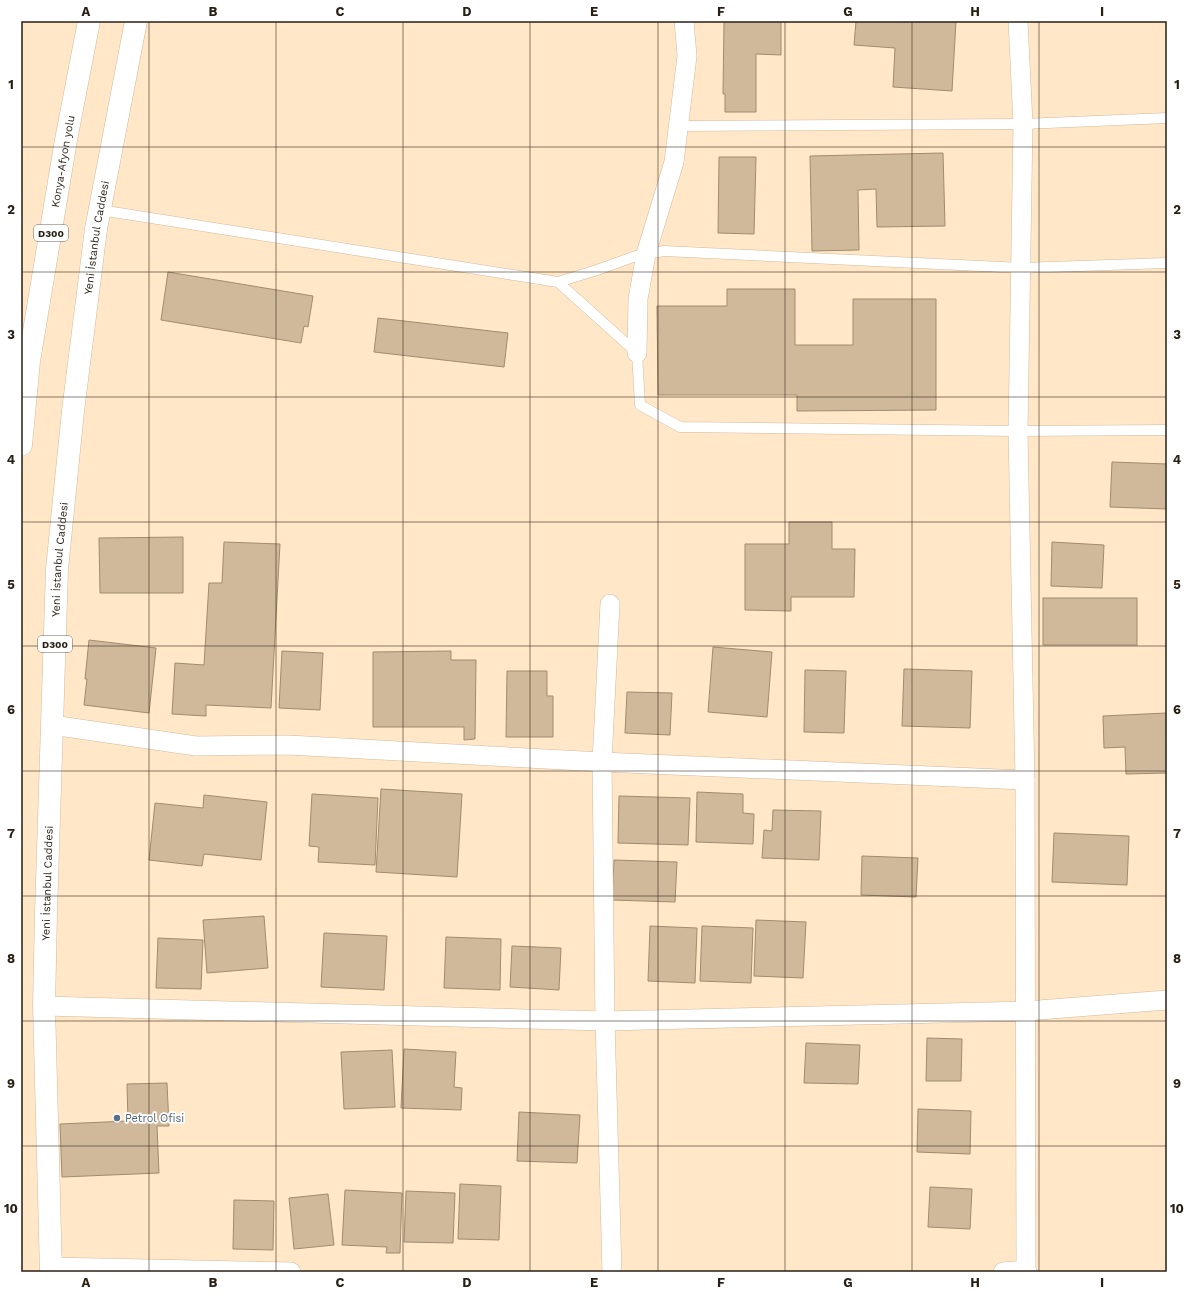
<svg xmlns="http://www.w3.org/2000/svg" width="1188" height="1293" viewBox="0 0 1188 1293" font-family="'Work Sans',sans-serif">
	<rect width="100%" height="100%" fill="#ffe7c7"/>
	<g fill="#cfb99a" stroke="#a18b6e">
		<path d="M724 21H781V55L756 54V112H725V94H723Z"/>
		<path d="M856 21H956L952 91 893 87 895 48 854 45Z"/>
		<path d="M943 153 945 226 877 227 876 189 858 190 859 250 812 251 810 156Z"/>
		<path d="M719 157H756L754 234 718 233Z"/>
		<path d="M168 272 313 296 308 327 304 326 301 343 161 320Z"/>
		<path d="M727 289H795V345H853V299H936V410L797 411V395H658L657 306H727Z"/>
		<path d="M378 318 508 333 504 367 374 352Z"/>
		<path d="M1112 462 1167 464V509L1110 507Z"/>
		<path d="M789 522H832V549H855L854 597H791V611L745 610V544H789Z"/>
		<path d="M183 537V593H100L99 538Z"/>
		<path d="M224 542 280 544 271 708 206 705V716L172 714 175 663 204 665 209 583H222Z"/>
		<path d="M1052 542 1104 545 1102 588 1051 586Z"/>
		<rect x="1043" y="598" width="94" height="47"/>
		<path d="M89 640 156 648 149 713 84 705 87 679H85Z"/>
		<path d="M713 647 772 652 767 717 708 712Z"/>
		<path d="M282 651 323 653 320 710 279 708Z"/>
		<path d="M451 651V660H476L475 739 464 740V727H373V652Z"/>
		<path d="M904 669 972 671 970 728 902 726Z"/>
		<path d="M805 670 846 671 844 733 804 732Z"/>
		<path d="M507 671H547V696H553V737H506Z"/>
		<path d="M627 692 672 693 670 735 625 733Z"/>
		<path d="M1166 713 1167 773 1126 774 1125 747 1104 748 1103 716Z"/>
		<path d="M381 789 462 794 457 877 376 872Z"/>
		<path d="M697 792 743 794V813L754 814 753 844 696 842Z"/>
		<path d="M312 794 378 798 375 865 318 862 319 847 309 846Z"/>
		<path d="M204 795 267 802 261 860 204 854 202 866 149 860 155 803 203 808Z"/>
		<path d="M619 796 690 798 688 845 618 843Z"/>
		<path d="M773 810 821 811 819 860 762 858 764 830 772 831Z"/>
		<path d="M1054 833 1129 836 1127 885 1052 882Z"/>
		<path d="M862 856 918 858 916 897 861 895Z"/>
		<path d="M614 860 677 862 675 902 612 900Z"/>
		<path d="M264 916 268 968 207 973 203 920Z"/>
		<path d="M756 920 806 922 803 978 754 976Z"/>
		<path d="M650 926 697 928 695 983 648 981Z"/>
		<path d="M702 926 753 928 751 983 700 981Z"/>
		<path d="M324 933 387 936 384 990 321 987Z"/>
		<path d="M446 937 501 939 500 990 444 988Z"/>
		<path d="M158 938 203 940 201 989 156 988Z"/>
		<path d="M512 946 561 948 559 990 510 987Z"/>
		<path d="M927 1038 962 1039 961 1081H926Z"/>
		<path d="M806 1043 860 1045 858 1084 804 1083Z"/>
		<path d="M404 1049 456 1052 454 1087 462 1088 461 1110 401 1108Z"/>
		<path d="M392 1050 395 1107 344 1109 341 1052Z"/>
		<path d="M167 1083 169 1126H157L159 1173 62 1177 60 1124 128 1121 127 1084Z"/>
		<path d="M918 1109 971 1111 970 1154 917 1152Z"/>
		<path d="M519 1112 580 1115 577 1163 517 1161Z"/>
		<path d="M460 1184 501 1186 499 1240 458 1239Z"/>
		<path d="M930 1187 972 1189 970 1229 928 1227Z"/>
		<path d="M345 1190 402 1193 400 1253H386L387 1247 342 1245Z"/>
		<path d="M406 1191 455 1193 453 1243 404 1242Z"/>
		<path d="M328 1194 334 1245 294 1249 289 1198Z"/>
		<path d="M234 1200 274 1201 273 1250 233 1249Z"/>
	</g>
	<g fill="none" stroke-linecap="round" stroke-linejoin="round">
		<defs>
			<g id="lane">
				<path d="M678 126 1023 124 1167 118"/>
				<path d="M100 210 558 282 597 270 636 256 664 251 1021 268 1167 263"/>
				<path d="M558 282 637 353 640 405 680 427 1018 431 1167 430"/>
			</g>
			<g id="street">
				<path d="M1018 21 1023 124 1018 431 1025 780 1026 1270 1027 1272"/>
				<path d="M637 353 638 299 646 254 674 162 687 56 684 21"/>
				<path d="M610 604 602 762 605 1021 612 1272"/>
				<path d="M52 725 196 746 288 745 602 762 1025 780"/>
				<path d="M44 1006 605 1021 1026 1011 1167 1000"/>
				<path d="M50 1267 291 1272"/>
				<path d="M1003 1272 1026 1270"/>
			</g>
			<g id="highway">
				<path id="s1" d="M21 445 29 361 66 140 89 21"/>
				<path id="s2" d="M51 1272 44 1006 46 912 57 569 73 411 96 229 136 21"/>
			</g>
		</defs>
		<use href="#lane" stroke="#d1ba9c" stroke-width="11"/>
		<use href="#street" stroke="#d1ba9c" stroke-width="20"/>
		<use href="#highway" stroke="#d1ba9c" stroke-width="23"/>
		<use href="#lane" stroke="#fff" stroke-width="10"/>
		<use href="#street" stroke="#fff" stroke-width="19"/>
		<use href="#highway" stroke="#fff" stroke-width="22"/>
	</g>
	<path fill="none" stroke="#281f14" stroke-width="1" stroke-opacity="0.55" d="M149 21V1272M276 21V1272M403 21V1272M530 21V1272M658 21V1272M785 21V1272M912 21V1272M1039 21V1272M21 147H1167M21 272H1167M21 397H1167M21 522H1167M21 646H1167M21 771H1167M21 896H1167M21 1021H1167M21 1146H1167"/>
	<circle fill="#5c6f8a" stroke="#fff" stroke-width="1.5" cx="117" cy="1118" r="4"/>
	<g text-anchor="middle" dominant-baseline="central" stroke-width="3.5" stroke-linejoin="round" paint-order="stroke">
		<g fill="#fff" stroke="#68625a" stroke-width="1">
			<rect x="34" y="225" width="34" height="16" rx="3"/>
			<rect x="38" y="636" width="34" height="16" rx="3"/>
		</g>
		<g font-size="10" font-weight="bold" fill="#281f14">
			<text x="51" y="233">D300</text>
			<text x="55" y="644">D300</text>
		</g>
		<g font-size="11" fill="#281f14" stroke="#fff">
			<text stroke="none"><textPath href="#s1" startOffset="287">Konya-Afyon yolu</textPath></text>
			<text stroke="none"><textPath href="#s2" startOffset="1037">Yeni İstanbul Caddesi</textPath></text>
			<text stroke="none"><textPath href="#s2" startOffset="713">Yeni İstanbul Caddesi</textPath></text>
			<text stroke="none"><textPath href="#s2" startOffset="389">Yeni İstanbul Caddesi</textPath></text>
		</g>
		<g font-size="11" fill="#4e5e75" stroke="#fff" text-anchor="start">
			<text x="125" y="1118">Petrol Ofisi</text>
		</g>
	</g>
	<rect width="1188" height="1293" fill="none" stroke="#ffffff" stroke-width="44"/>
	<rect x="22" y="22" width="1144" height="1249" fill="none" stroke="#281f14" stroke-width="1.5"/>
	<g font-size="13" text-anchor="middle" font-weight="bold" fill="#281f14">
		<text x="86" y="16">A</text>
		<text x="213" y="16">B</text>
		<text x="340" y="16">C</text>
		<text x="467" y="16">D</text>
		<text x="594" y="16">E</text>
		<text x="721" y="16">F</text>
		<text x="848" y="16">G</text>
		<text x="975" y="16">H</text>
		<text x="1102" y="16">I</text>
		<text x="11" y="89">1</text>
		<text x="1177" y="89">1</text>
		<text x="11" y="214">2</text>
		<text x="1177" y="214">2</text>
		<text x="11" y="339">3</text>
		<text x="1177" y="339">3</text>
		<text x="11" y="464">4</text>
		<text x="1177" y="464">4</text>
		<text x="11" y="589">5</text>
		<text x="1177" y="589">5</text>
		<text x="11" y="714">6</text>
		<text x="1177" y="714">6</text>
		<text x="11" y="838">7</text>
		<text x="1177" y="838">7</text>
		<text x="11" y="963">8</text>
		<text x="1177" y="963">8</text>
		<text x="11" y="1088">9</text>
		<text x="1177" y="1088">9</text>
		<text x="11" y="1213">10</text>
		<text x="1177" y="1213">10</text>
		<text x="86" y="1287">A</text>
		<text x="213" y="1287">B</text>
		<text x="340" y="1287">C</text>
		<text x="467" y="1287">D</text>
		<text x="594" y="1287">E</text>
		<text x="721" y="1287">F</text>
		<text x="848" y="1287">G</text>
		<text x="975" y="1287">H</text>
		<text x="1102" y="1287">I</text>
	</g>
</svg>
